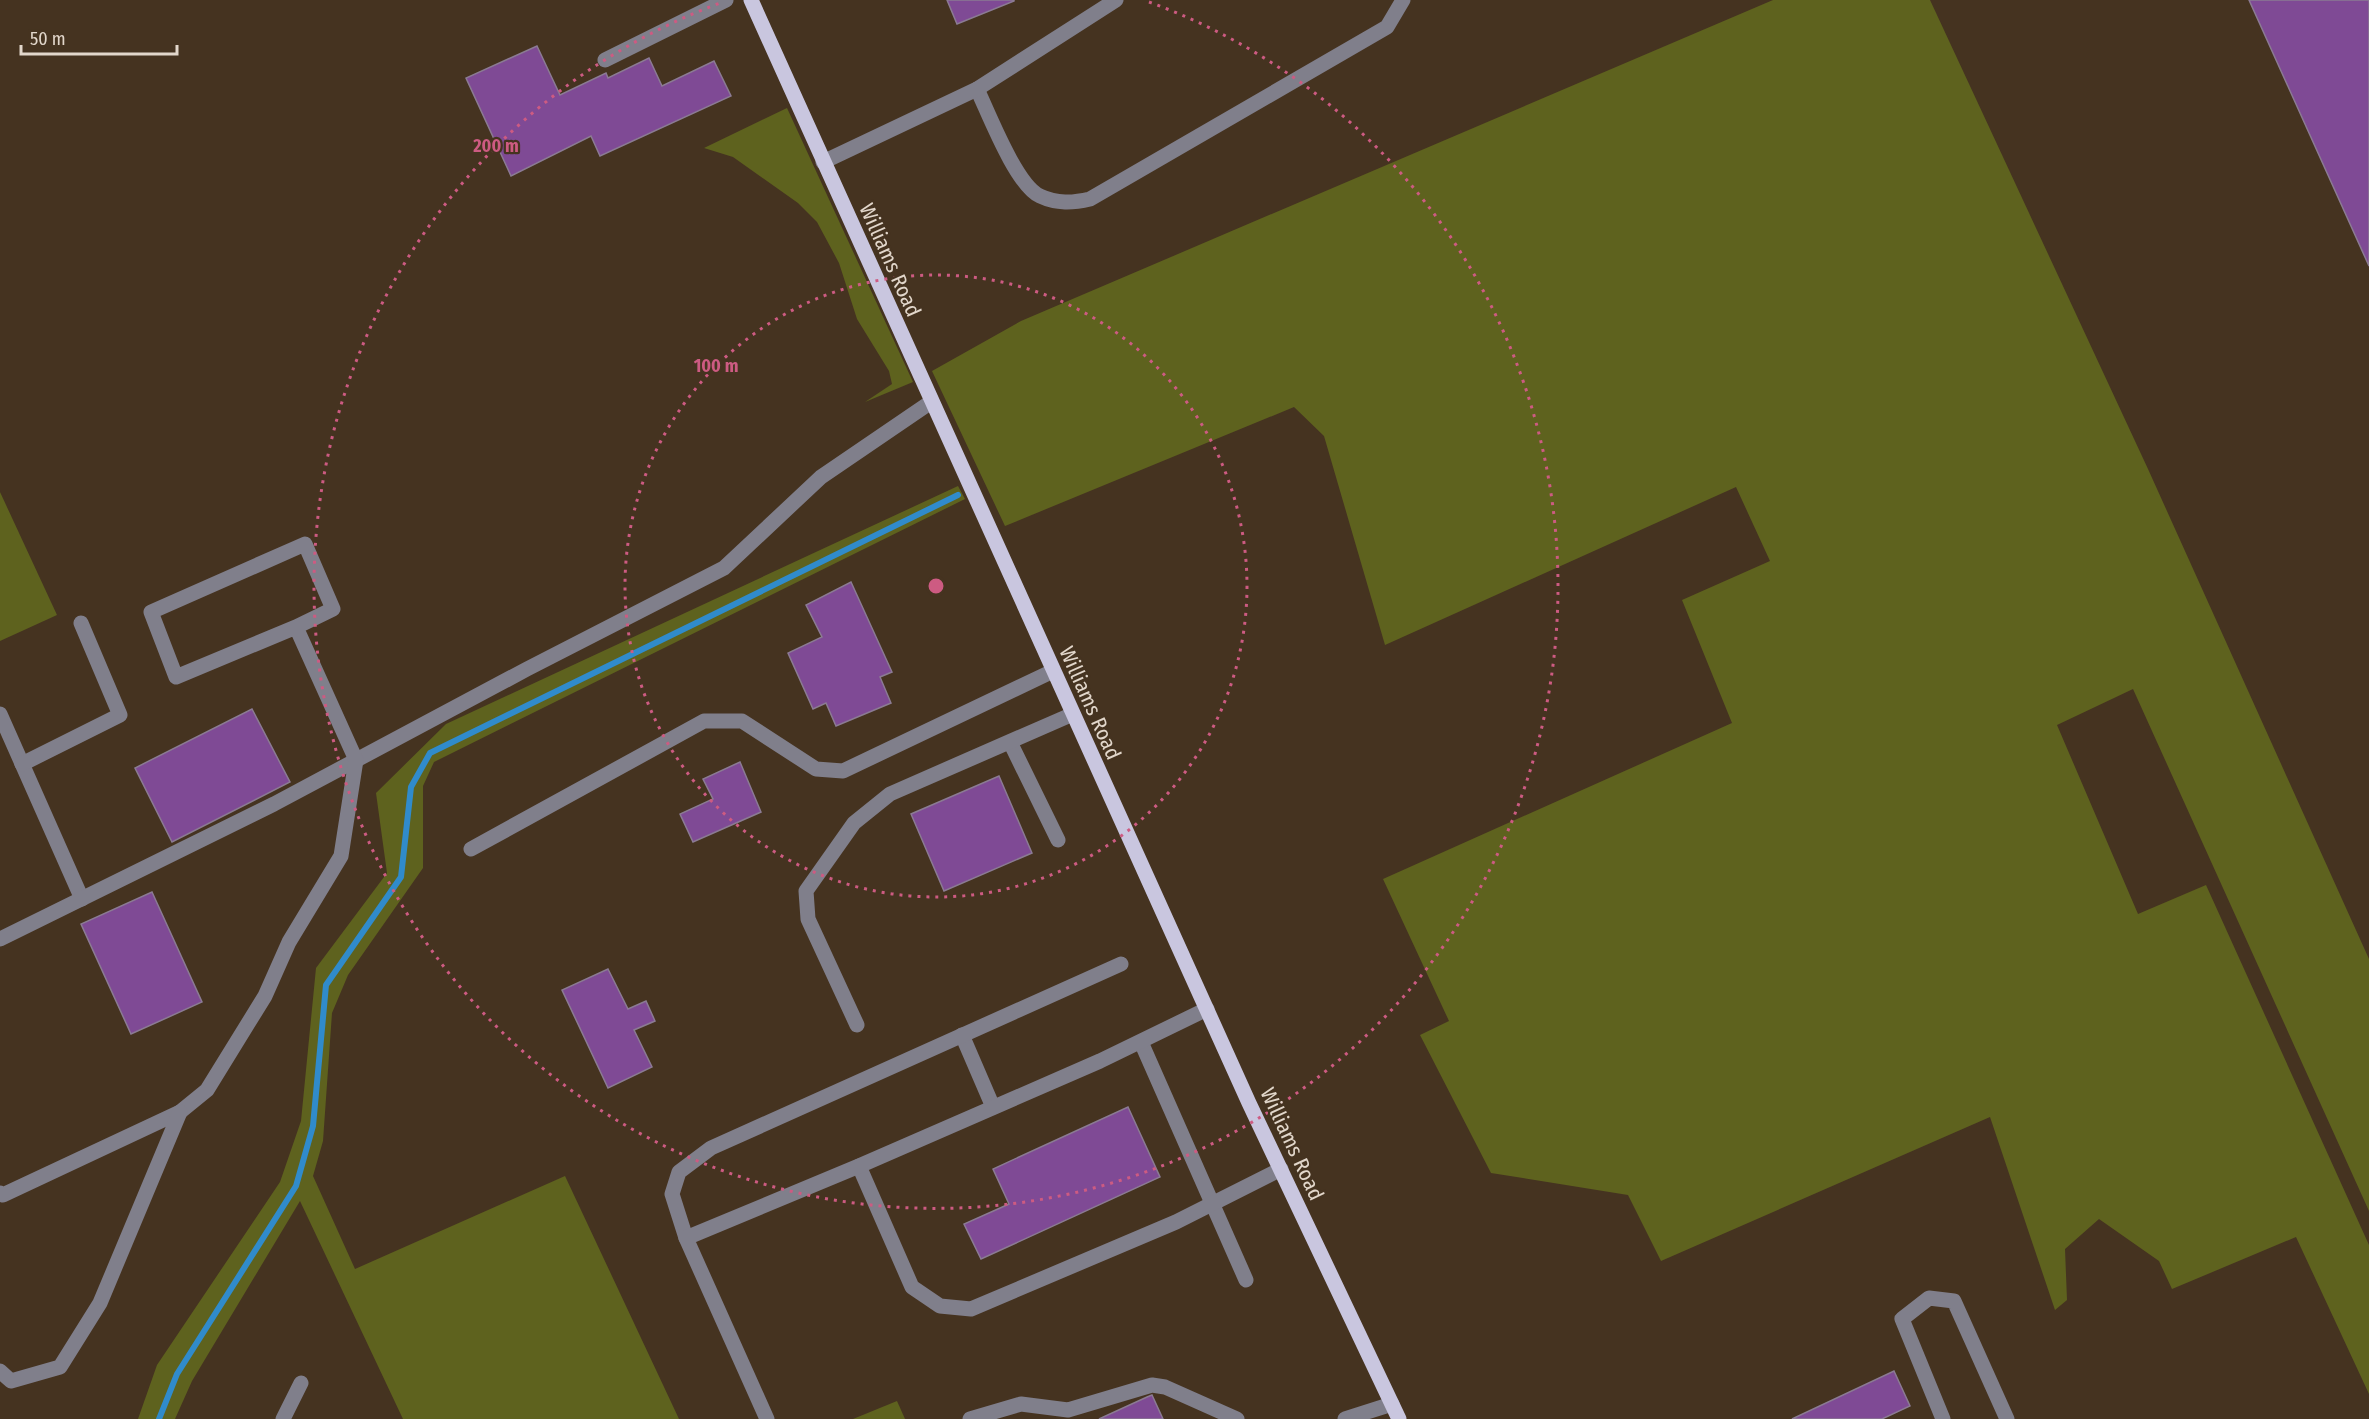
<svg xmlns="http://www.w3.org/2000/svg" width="2369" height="1419" viewBox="0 0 2369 1419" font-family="'Fira Sans Condensed',sans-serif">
	<rect width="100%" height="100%" fill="#453320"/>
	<g fill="#5e621e">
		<path d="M1773 0H1930L2148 469 2369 959V1211L2133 689 2057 725 2138 914 2206 885 2369 1245V1394L2296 1237 2172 1289 2159 1261 2099 1219 2065 1249 2067 1300 2055 1310 1990 1117 1661 1261 1628 1195 1491 1173 1420 1035 1449 1021 1383 879 1732 723 1682 600 1770 561 1736 487 1385 645 1324 436 1294 407 1005 526 932 371 1021 321Z"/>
		<path d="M787 108 913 382 865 402 892 384 889 371 857 319 839 263 817 222 798 203 733 157 704 148Z"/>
		<path d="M958 486 965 499 434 762 423 786V868L348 975 332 1013 323 1141 313 1176 355 1269 565 1176 679 1419H403L300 1201 192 1381 175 1419H138L157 1365 280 1182 301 1121 316 968 387 873 376 793 446 724Z"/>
		<path d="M0 492 57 615 0 641Z"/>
		<path d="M897 1401 905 1419H853Z"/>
	</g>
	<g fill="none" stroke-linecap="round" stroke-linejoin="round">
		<path stroke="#308bcb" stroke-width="6" d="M159 1419 177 1374 296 1186 313 1126 326 985 401 877 411 787 430 753 958 495"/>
	</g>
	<g fill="#7f4a95" stroke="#8b7b93" stroke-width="1.5">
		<path d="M947 0H1014V1L957 24Z"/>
		<path d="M2249 0H2369V266Z"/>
		<path d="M537 46 560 95 606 73 608 78 649 58 662 86 714 61 731 96 600 156 591 136 511 176 466 78Z"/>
		<path d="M851 582 892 672 880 677 891 703 836 726 826 703 813 709 788 653 822 637 806 605Z"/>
		<path d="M252 709 290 782 172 842 135 768Z"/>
		<path d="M740 762 761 812 693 842 680 814 713 799 703 779Z"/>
		<path d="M999 776 1032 853 944 891 911 814Z"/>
		<path d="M152 892 202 1002 131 1034 81 924Z"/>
		<path d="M608 969 628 1009 646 1001 655 1021 634 1030 652 1067 608 1088 562 990Z"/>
		<path d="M1128 1107 1160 1177 981 1259 964 1224 1009 1204 993 1169Z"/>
		<path d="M1894 1371 1910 1406 1882 1419H1792Z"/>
		<path d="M1152 1395 1163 1419H1099L1147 1397Z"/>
	</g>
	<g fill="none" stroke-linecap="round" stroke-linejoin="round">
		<g stroke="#807f8b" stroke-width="15">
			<path d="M605 60 726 0"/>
			<path d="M977 89C989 114 1016 185 1040 196 1057 204 1073 203 1090 199L1387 27 1403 0"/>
			<path d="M823 162 977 89 1116 0"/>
			<path d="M0 714 82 899"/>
			<path d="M1010 742 1058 840"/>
			<path d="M22 764 120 715 81 623"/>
			<path d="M471 849 704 721H742L816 769 843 771 1053 671"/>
			<path d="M0 939 274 804 527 669 724 568 821 477 931 402"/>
			<path d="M857 1025 808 919 806 891 854 823 890 794 1073 714"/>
			<path d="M962 1035 993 1107"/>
			<path d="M1141 1042 1246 1280"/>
			<path d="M859 1166 912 1287 940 1306 971 1309 1176 1222 1281 1169"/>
			<path d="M0 1193 3 1195 180 1112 207 1090 265 996 289 942 341 856 356 760 296 627 176 677 151 612 305 544 333 609 296 627"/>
			<path d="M686 1238 672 1194 679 1172 711 1148 1121 964"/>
			<path d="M0 1371 11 1381 60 1367 100 1303 180 1112"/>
			<path d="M283 1419 301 1383"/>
			<path d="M767 1419 686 1238 859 1166 1100 1061 1207 1009"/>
			<path d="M970 1419 1021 1404 1068 1410 1152 1385 1165 1387 1237 1419"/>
			<path d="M1345 1419 1392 1404"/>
			<path d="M1943 1419 1902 1319 1929 1298 1954 1301 2007 1419"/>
		</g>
		<path stroke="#c9c6df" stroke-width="15" d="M751 0 1249 1103 1399 1419"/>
	</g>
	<g fill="none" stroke="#cd5b82" stroke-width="3" stroke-dasharray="3 6">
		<circle cx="936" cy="586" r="311"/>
		<path d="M1149 2A622 622 0 1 1 723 2"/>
	</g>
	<g text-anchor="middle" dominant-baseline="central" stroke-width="4.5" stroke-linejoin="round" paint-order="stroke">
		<g font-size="21" fill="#e2d7cb" stroke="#453320">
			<text transform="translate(890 260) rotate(66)">Williams Road</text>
			<text transform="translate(1090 703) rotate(66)">Williams Road</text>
			<text transform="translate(1292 1144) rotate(65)">Williams Road</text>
		</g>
	</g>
	<circle cx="936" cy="586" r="9" fill="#cd5b82" stroke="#453320" stroke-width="3"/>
	<g font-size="18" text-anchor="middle" font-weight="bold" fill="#cd5b82" stroke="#453320" stroke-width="4.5" stroke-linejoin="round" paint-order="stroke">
		<text x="496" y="152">200 m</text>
		<text x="716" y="372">100 m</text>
	</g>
	<path d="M21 45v9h156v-9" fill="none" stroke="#e2d7cb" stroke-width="3"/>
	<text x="30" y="45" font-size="18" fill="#e2d7cb" stroke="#453320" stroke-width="4.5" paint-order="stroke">50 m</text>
</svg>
